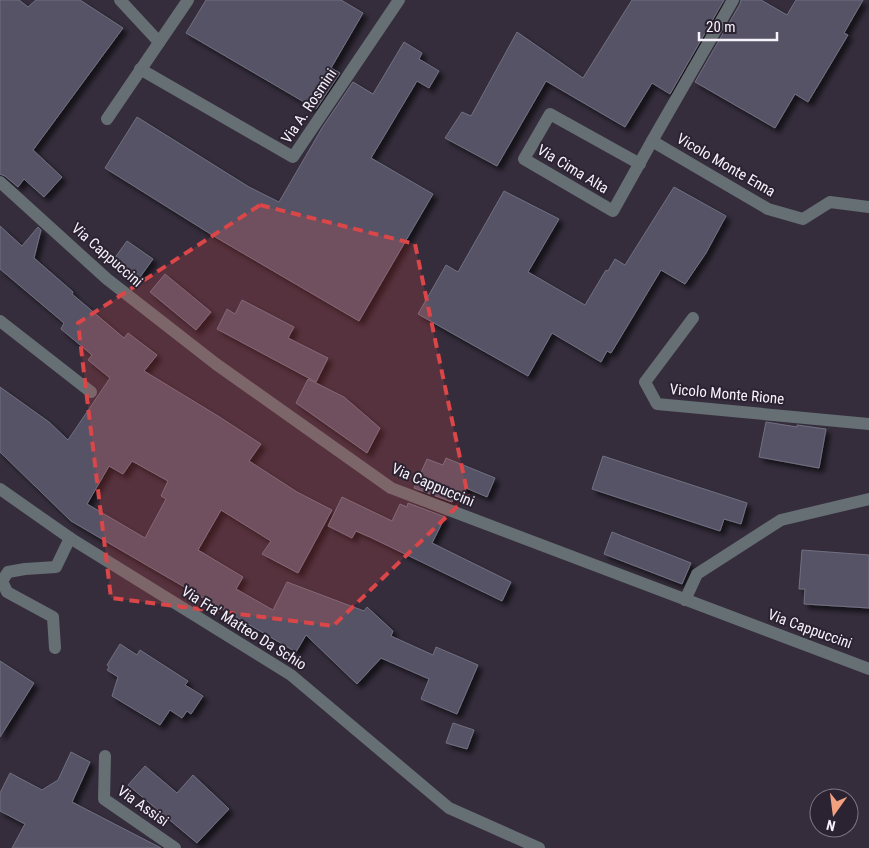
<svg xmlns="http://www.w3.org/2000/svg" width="869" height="848" viewBox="0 0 869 848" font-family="'Roboto Condensed',sans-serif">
	<defs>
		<filter id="shadow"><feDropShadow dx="4.5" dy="4.5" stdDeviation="2.5" flood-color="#0009"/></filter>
	</defs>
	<rect width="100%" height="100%" fill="#352d3c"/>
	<g fill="#555365" stroke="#717082" fill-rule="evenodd" filter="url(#shadow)">
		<path d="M0 0H19L28 7 36 0H80L123 28 33 150 62 177 44 197 24 179 18 187 5 176 0 174Z"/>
		<path d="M206 0H341L363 13 331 68 340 73 316 109 186 33Z"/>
		<path d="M632 0H724L670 94 652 83 625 127 546 81 497 166 445 138 462 112 471 116 517 32 583 78Z"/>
		<path d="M741 0H761L787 15 796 0H863L844 33 848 35 808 102 795 94 775 128 695 82 740 4Z"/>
		<path d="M404 42 422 53 419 59 439 71 429 88 417 81 371 158 433 194 359 321 217 238 105 168 137 117 249 187 279 202 322 128 353 82 373 94Z"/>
		<path d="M674 187 726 216 706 253 685 284 661 270 611 353 607 351 601 362 552 333 528 376 418 314 446 265 458 272 504 191 559 219 528 272 585 305 606 270 608 271 615 259 625 265Z"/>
		<path d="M0 226 22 246 38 227 41 230 34 258 73 292 72 294 124 338 128 333 157 355 144 371 218 416 261 444 249 461 297 492 332 510 298 573 262 554 271 541 221 510 198 550 243 577 236 589 273 610 287 582 364 611 367 607 393 631 391 636 433 655 436 647 478 665 457 714 421 699 429 679 381 658 357 684 306 635 296 652 71 521 0 452V387L49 422 68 440 110 378 88 360 92 355 61 329 64 323 0 269ZM132 461 168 481 161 496 166 499 145 538 87 504 109 466 123 474Z"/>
		<path d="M127 241 153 259 140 277 114 259Z"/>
		<path d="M165 274 211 312 196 330 150 292Z"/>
		<path d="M242 300 294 327 288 338 328 358 316 382 217 329 227 309 235 314Z"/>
		<path d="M308 379 344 397 380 428 367 453 296 403Z"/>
		<path d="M766 422 797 427V425L826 429 819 468 759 457Z"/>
		<path d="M603 456 747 503 741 524 724 519 720 531 592 489Z"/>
		<path d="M446 458 495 478 487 497 466 488 463 495 457 492 452 502 414 488 427 459 443 465Z"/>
		<path d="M342 497 392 521 400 504 407 507 408 503 445 517 432 543 511 582 502 601 372 538 356 531 352 538 328 526Z"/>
		<path d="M612 532 691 563 682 584 604 554Z"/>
		<path d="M802 550 869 555V608L804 604 805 589H799Z"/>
		<path d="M120 644 137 655 140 650 188 681 185 685 203 696 191 714 187 711 182 718 170 710 160 725 112 696 118 677 107 670 109 667 107 665Z"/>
		<path d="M0 661 34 683 0 737Z"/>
		<path d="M453 723 474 730 467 749 446 743Z"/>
		<path d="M71 752 90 762 72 802 161 848H12L25 824 0 811V793L10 773 42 790 58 780Z"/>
		<path d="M145 766 177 793 193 775 229 809 197 843 128 785Z"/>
	</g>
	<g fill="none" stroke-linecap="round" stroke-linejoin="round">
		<g stroke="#666f73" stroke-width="12">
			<path d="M120 0 159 42"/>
			<path d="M140 69 293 157 399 0"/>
			<path d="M107 119 188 0"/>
			<path d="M652 141 768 209 803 219 830 202 869 207"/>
			<path d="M640 164 550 114 524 159 613 211 652 141 733 0"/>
			<path d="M0 182 107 279 216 364 391 488 869 669"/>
			<path d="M693 318 645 382 657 404 869 424"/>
			<path d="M0 321 91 392"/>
			<path d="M0 489 70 538 291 675 449 808 539 848"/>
			<path d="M685 600 697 574 781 520 869 499"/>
			<path d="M55 648 53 617 7 592 2 581 8 572 25 569 56 567 70 538"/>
			<path d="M105 756 104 799 175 848"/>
		</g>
	</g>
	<path fill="#db4648" fill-opacity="0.2" stroke="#db4648" stroke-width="4" stroke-dasharray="10 6" stroke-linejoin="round" d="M260 205 415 244 468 496 333 626 111 598 78 323Z"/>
	<g text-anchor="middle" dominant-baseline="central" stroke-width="4" stroke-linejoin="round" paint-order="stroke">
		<g font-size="15" fill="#f7f2fb" stroke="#2b2331">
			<text transform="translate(309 106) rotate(-56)">Via A. Rosmini</text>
			<text transform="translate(726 165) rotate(30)">Vicolo Monte Enna</text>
			<text transform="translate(573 169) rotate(31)">Via Cima Alta</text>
			<text transform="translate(107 255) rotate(41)">Via Cappuccini</text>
			<text transform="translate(727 394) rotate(5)">Vicolo Monte Rione</text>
			<text transform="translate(433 485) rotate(23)">Via Cappuccini</text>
			<text transform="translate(244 628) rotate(32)">Via Fra' Matteo Da Schio</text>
			<text transform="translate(810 629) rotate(20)">Via Cappuccini</text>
			<text transform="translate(143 806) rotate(35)">Via Assisi</text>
		</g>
	</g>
	<g transform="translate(834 813) rotate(194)"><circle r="24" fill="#2b2331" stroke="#7d7682"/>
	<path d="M0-4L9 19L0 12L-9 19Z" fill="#f2a080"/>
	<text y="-8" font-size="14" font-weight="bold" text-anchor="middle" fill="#f7f2fb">N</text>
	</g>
	<path d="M699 32v8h78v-8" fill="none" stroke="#f7f2fb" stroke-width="2.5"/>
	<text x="706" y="32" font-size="15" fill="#f7f2fb" stroke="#2b2331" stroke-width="4" paint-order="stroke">20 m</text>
</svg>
